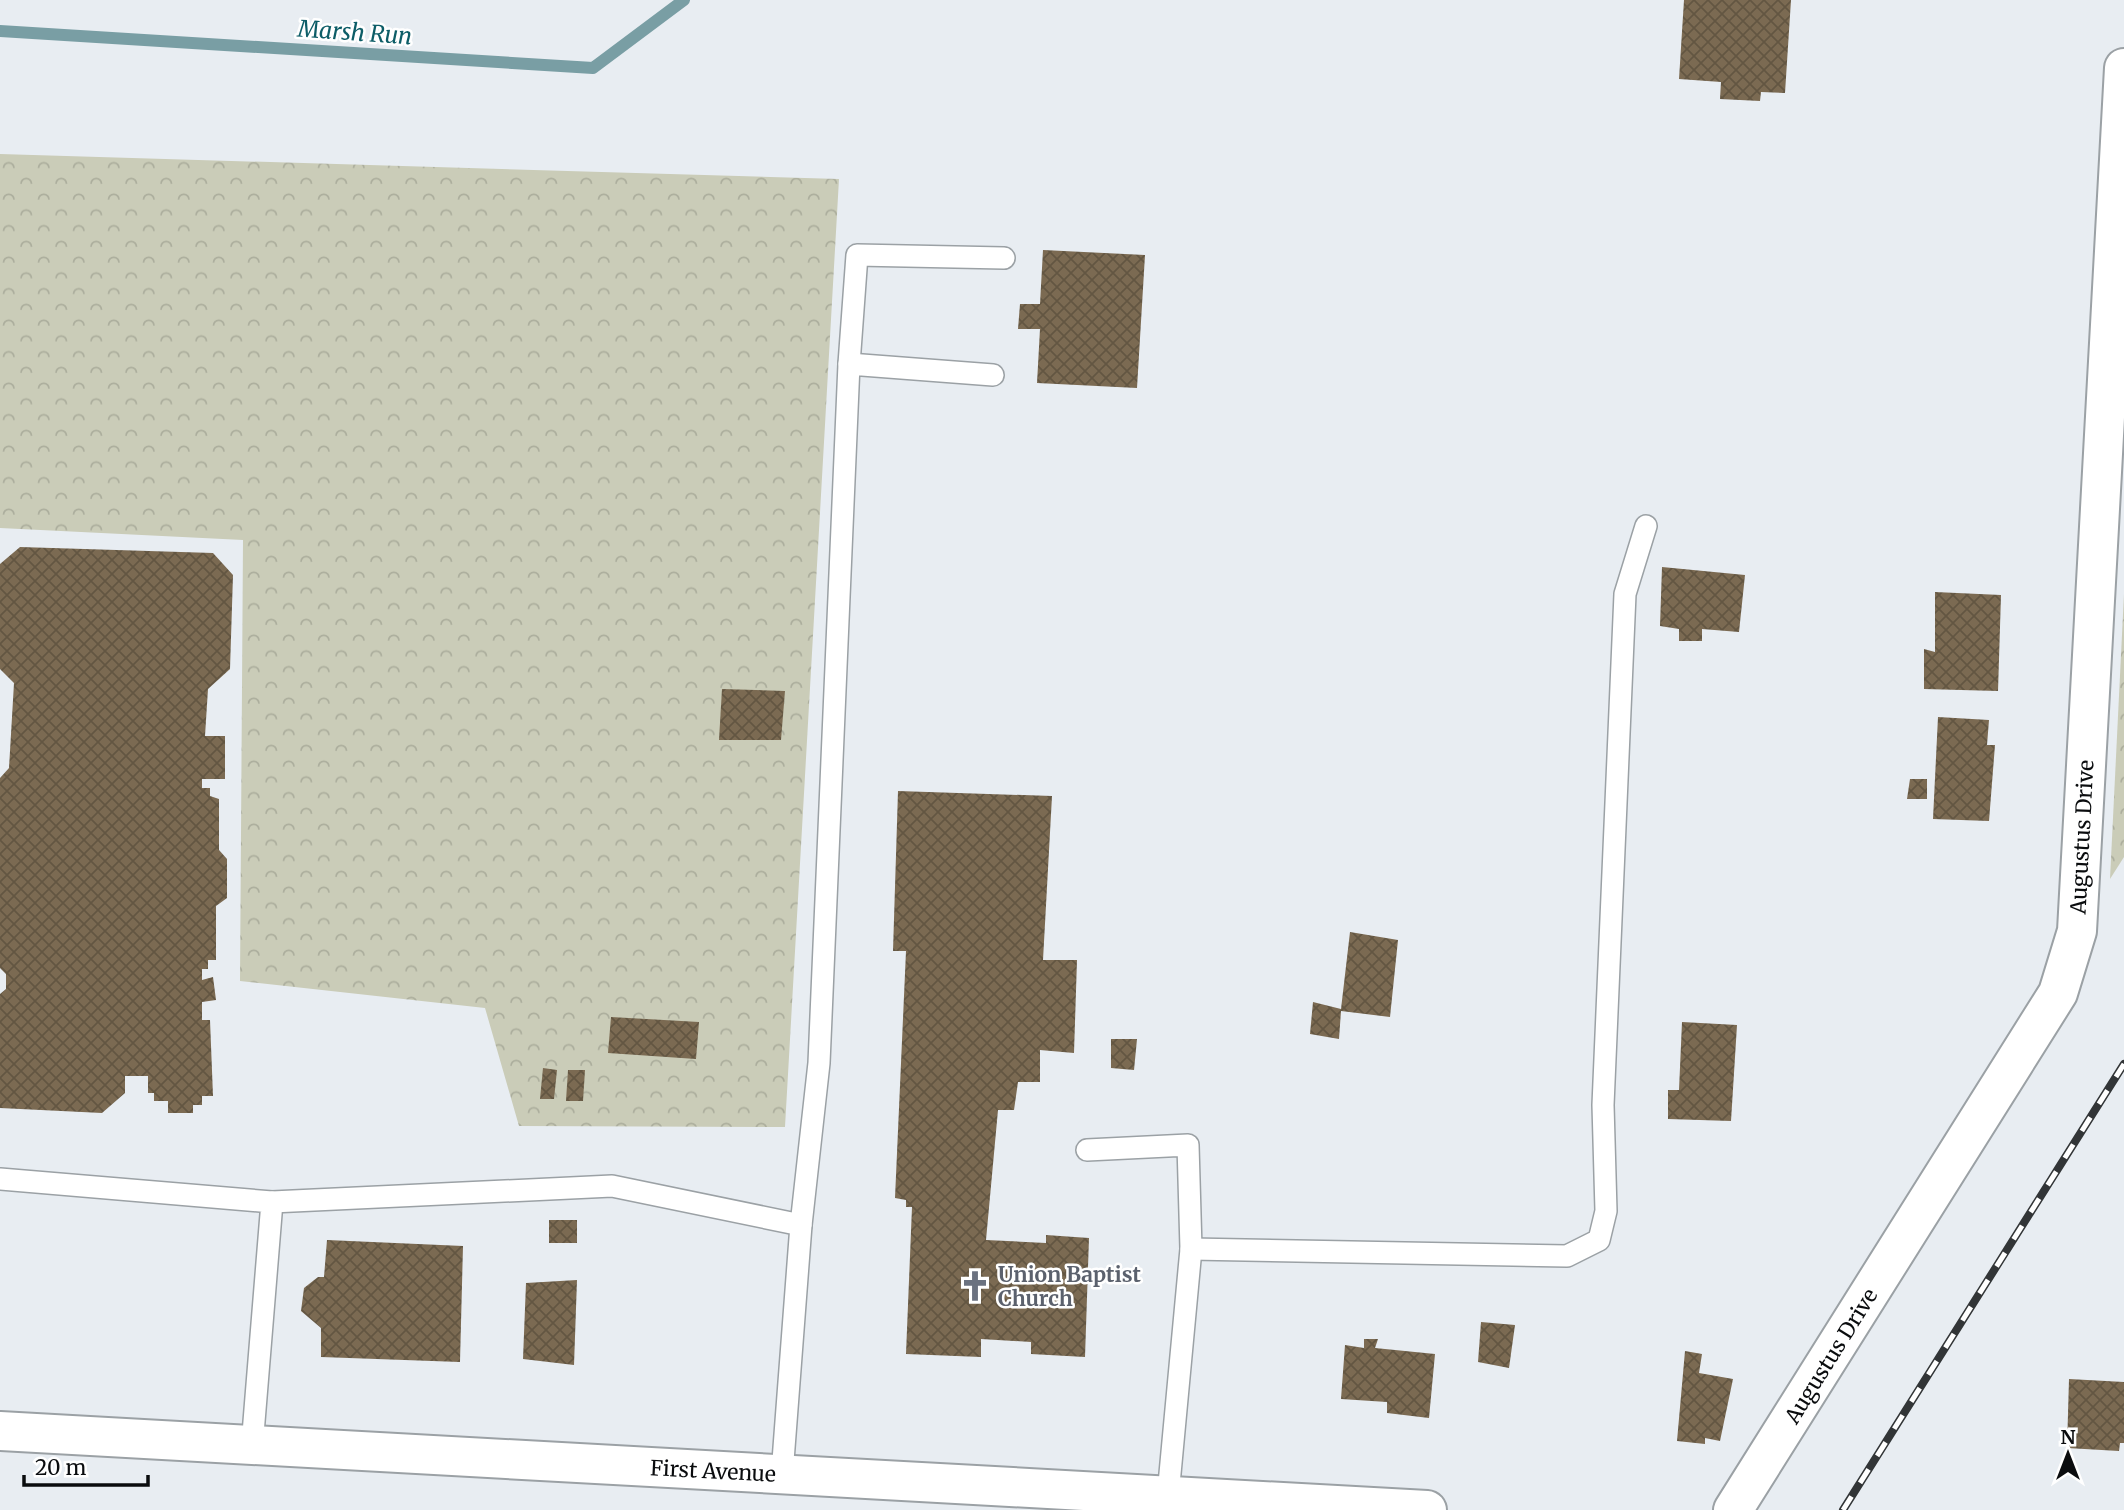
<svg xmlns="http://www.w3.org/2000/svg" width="2124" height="1510" viewBox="0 0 2124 1510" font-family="Merriweather,serif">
	<defs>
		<pattern id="park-crowns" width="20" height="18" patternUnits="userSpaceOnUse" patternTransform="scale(1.75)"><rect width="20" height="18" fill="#caccb8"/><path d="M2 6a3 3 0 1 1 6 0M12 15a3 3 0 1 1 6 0" fill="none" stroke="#acae9d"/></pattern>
		<pattern id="building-cross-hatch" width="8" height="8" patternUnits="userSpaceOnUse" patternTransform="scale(1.75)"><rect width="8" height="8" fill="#7b6a52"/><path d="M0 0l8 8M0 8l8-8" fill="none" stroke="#635642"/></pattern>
	</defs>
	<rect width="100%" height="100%" fill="#e8edf2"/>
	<g fill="url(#park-crowns)">
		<path d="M0 154 839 179 785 1127 519 1126 485 1008 240 981 243 540 0 528Z"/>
		<path d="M2124 594V857L2110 879Z"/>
	</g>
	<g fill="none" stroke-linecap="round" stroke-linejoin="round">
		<path stroke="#799ea4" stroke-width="12" d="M0 31 593 68 684 0"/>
	</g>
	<g fill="url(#building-cross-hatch)">
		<path d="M1684 0H1791L1785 93 1761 92 1760 101 1720 99 1721 82 1679 79Z"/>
		<path d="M1043 250 1145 255 1137 388 1037 383 1040 329H1018L1020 304H1040Z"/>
		<path d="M20 547 213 553 233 575 230 669 208 689 205 736H225V779H202V788H210V796L219 799V850L227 859V898L216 906V960H208V969H202V980L213 977 216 1000 202 1002V1020H210L213 1096H202V1105H193V1113H168V1101H154V1093H148V1076H125V1093L102 1113 0 1108V994L6 989V974L0 968V778L9 768 14 683 0 669V564Z"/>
		<path d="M1662 567 1745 575 1739 632 1702 629V641H1679V629L1660 626Z"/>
		<path d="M1935 592 2001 595 1998 691 1924 689V649L1935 652Z"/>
		<path d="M722 689 785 691 781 740H719Z"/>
		<path d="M1938 717 1989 720 1987 745H1995L1989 821 1933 819Z"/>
		<path d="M1910 779H1927V799H1907Z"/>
		<path d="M898 791 1052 796 1043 960H1077L1074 1053 1040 1050V1082H1018L1014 1110H998L986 1240 1046 1243V1235L1089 1238 1085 1357 1031 1354V1342L981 1339V1357L906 1354 912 1207H906V1200L895 1198 906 951H893Z"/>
		<path d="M1350 932 1398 940 1390 1017 1341 1011 1339 1039 1310 1034 1313 1002 1341 1009Z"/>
		<path d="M611 1017 699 1022 696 1059 608 1053Z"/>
		<path d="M1682 1022 1737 1025 1731 1121 1668 1119V1090H1679Z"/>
		<path d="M1111 1039H1137L1134 1070 1111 1068Z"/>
		<path d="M543 1068 557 1070 554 1099H540Z"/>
		<path d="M568 1070H585L583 1101H566Z"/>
		<rect x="549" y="1220" width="28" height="23"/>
		<path d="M327 1240 463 1246 460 1362 321 1357V1328L301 1311 304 1288 318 1277H324Z"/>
		<path d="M577 1280 574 1365 523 1359 526 1283Z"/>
		<path d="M1481 1322 1515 1325 1509 1368 1478 1362Z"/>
		<path d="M1364 1339H1378L1375 1348 1435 1354 1429 1418 1387 1413V1402L1341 1399 1345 1345 1364 1348Z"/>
		<path d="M1685 1351 1702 1354 1699 1373 1733 1379 1720 1441 1705 1438V1444L1677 1441Z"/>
		<path d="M2069 1379 2124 1382V1443H2120L2119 1451 2067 1448Z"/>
	</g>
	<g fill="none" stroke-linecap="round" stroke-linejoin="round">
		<defs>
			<g id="service">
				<path d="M849 364 857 255 1004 258"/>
				<path d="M1087 1150 1188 1145 1191 1249 1168 1495"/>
				<path d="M0 1179 272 1202 252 1446"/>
				<path d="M272 1202 612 1186 801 1225 782 1474"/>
				<path d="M801 1225 819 1063 849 364 993 375"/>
				<path d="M1191 1249 1567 1256 1599 1240 1606 1211 1603 1105 1625 594 1646 526"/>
			</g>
			<g id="minor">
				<path d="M0 1431 1427 1510"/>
				<path d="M1733 1510 2058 993 2077 931 2124 68"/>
			</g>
		</defs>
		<use href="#service" stroke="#9ba1a5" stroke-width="24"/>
		<use href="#minor" stroke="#9ba1a5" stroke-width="42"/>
		<use href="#service" stroke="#fff" stroke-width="21"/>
		<use href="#minor" stroke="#fff" stroke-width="38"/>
		<defs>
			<path id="rail" d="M1843 1510 2124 1064"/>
		</defs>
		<use href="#rail" stroke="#323537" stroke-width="8"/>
		<use href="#rail" stroke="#fff" stroke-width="5" stroke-dasharray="16" stroke-linecap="butt"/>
	</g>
	<defs>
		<symbol id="church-bare" viewBox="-9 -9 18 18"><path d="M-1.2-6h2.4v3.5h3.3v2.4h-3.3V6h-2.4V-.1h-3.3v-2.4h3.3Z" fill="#6b7280" stroke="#fff" stroke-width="2.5" paint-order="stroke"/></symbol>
	</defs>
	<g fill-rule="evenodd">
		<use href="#church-bare" x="953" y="1264" width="44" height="44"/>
	</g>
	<g text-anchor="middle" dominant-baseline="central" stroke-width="5" stroke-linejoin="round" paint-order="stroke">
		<g font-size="21" fill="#0a0c0e" stroke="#fff">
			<text transform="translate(2082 837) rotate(-87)">Augustus Drive</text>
			<text transform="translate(1831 1356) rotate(-58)">Augustus Drive</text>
			<text transform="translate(713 1471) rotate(3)">First Avenue</text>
		</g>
		<g font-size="21" font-weight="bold" fill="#5b616d" stroke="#fff" text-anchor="start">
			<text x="998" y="1274">Union Baptist<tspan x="998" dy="24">Church</tspan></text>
		</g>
		<g font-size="23" font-style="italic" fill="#0d5d67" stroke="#fff">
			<text transform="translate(355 32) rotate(4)">Marsh Run</text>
		</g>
	</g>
	<g transform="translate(2068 1454)" stroke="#ffffff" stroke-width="5" paint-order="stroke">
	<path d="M0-5L12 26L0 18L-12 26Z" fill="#0a0c0e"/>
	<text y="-10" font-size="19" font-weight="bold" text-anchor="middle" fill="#0a0c0e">N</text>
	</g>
	<path d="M24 1475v10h124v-10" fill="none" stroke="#0a0c0e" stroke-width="3.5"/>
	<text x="35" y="1475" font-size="21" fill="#0a0c0e" stroke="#ffffff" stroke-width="5" paint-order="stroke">20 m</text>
</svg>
